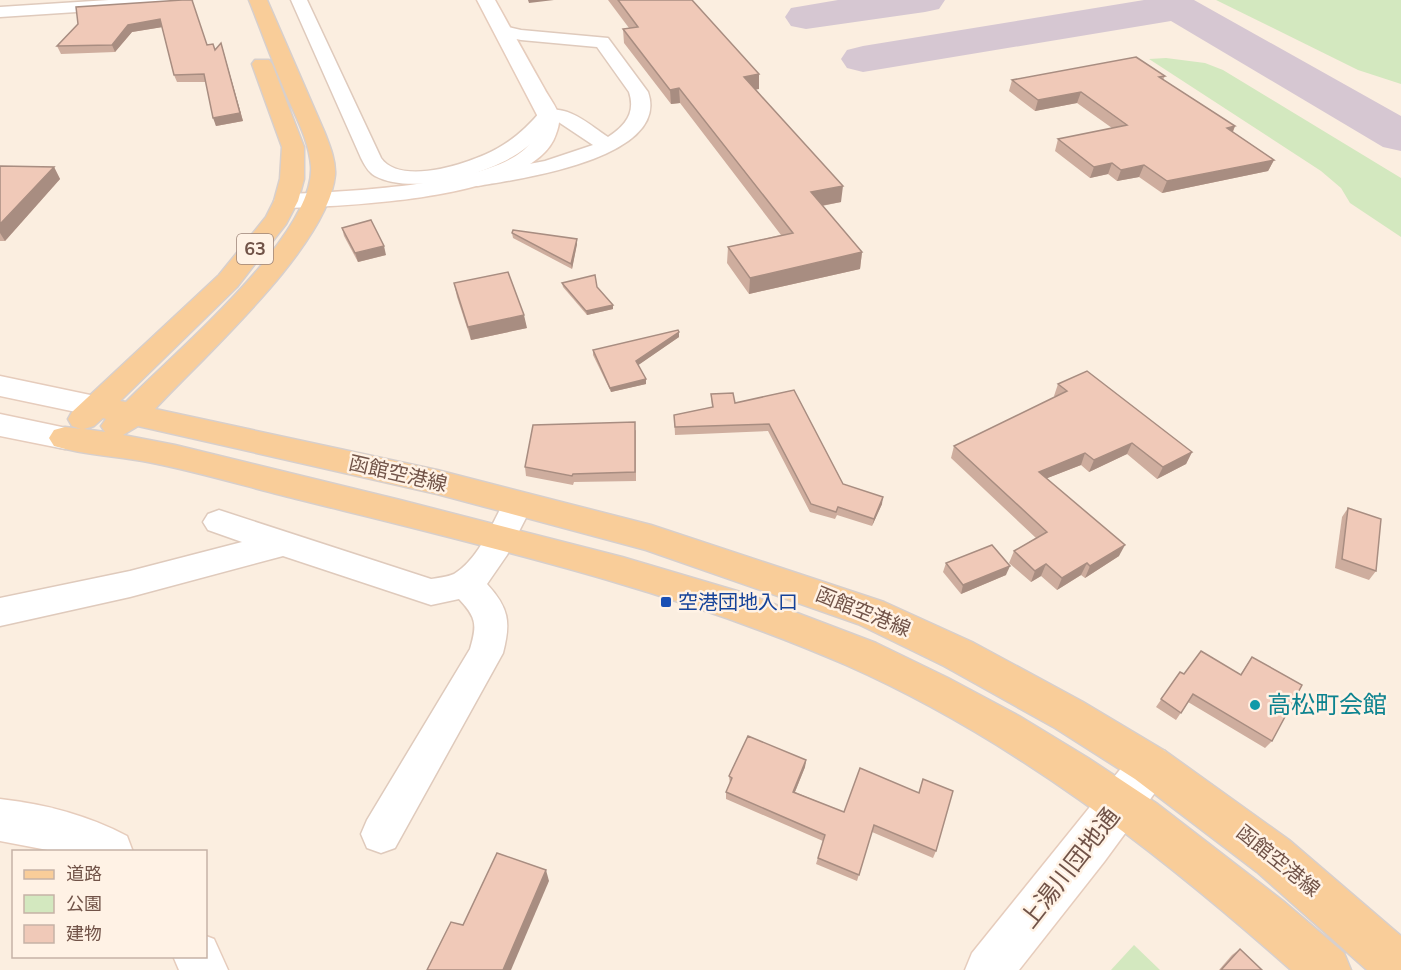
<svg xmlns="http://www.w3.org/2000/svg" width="1401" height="970" viewBox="0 0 1401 970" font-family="'Nunito Sans','Noto Sans JP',sans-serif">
	<rect width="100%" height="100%" fill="#fbeee0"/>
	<g fill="#d3e8bf">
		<path d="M1216 0H1401V84L1358 70Z"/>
		<path d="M1166 58 1205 63 1223 70 1401 178V237L1350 203 1341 188 1321 171 1149 59Z"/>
		<path d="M1134 945 1160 970H1111Z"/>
	</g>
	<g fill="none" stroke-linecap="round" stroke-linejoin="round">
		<g fill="#d6c7d2" fill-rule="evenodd">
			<path d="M838 0H945L939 9 925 12 806 29 791 26 785 17 791 8Z"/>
			<path d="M1144 0H1194L1401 116V151L1383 147 1171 21 863 72 847 68 841 59 847 50 863 46Z"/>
		</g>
		<defs>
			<g id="street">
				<path d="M109 0H192L184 5 0 17V7Z"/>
				<path d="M291 0H307L381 158C402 188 479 161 503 145 518 136 530 124 541 111 568 104 587 123 608 137 625 126 636 113 629 92L597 47 521 40 497 35 494 31 497 27 503 26 521 30 608 38 648 92C671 158 520 179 478 186L470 185 467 180 470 175 545 161 593 145 557 121H553C541 135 528 148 512 157 479 176 411 195 375 176 368 172 364 164 361 158Z"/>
				<path d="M518 493 529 496 533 504 507 555 487 584C509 608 511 622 503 653L395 848 381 853 367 848 361 834 367 820 470 649C477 625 477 618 459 599L431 605 283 556 130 597 0 626V598L130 571 242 542 208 530 203 522 208 514 219 510 431 579C438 578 447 577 454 574 480 558 493 521 507 496Z"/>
			</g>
			<g id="secondary">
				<path d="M477 0H495C511 29 527 58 544 88 548 96 557 107 559 116 560 121 558 129 556 134 535 200 345 206 286 208L277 206 274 201 277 196 286 194C337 192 501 187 531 142 536 134 537 124 537 115Z"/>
				<path d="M0 376 95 396 106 399 110 406 106 413 95 416 0 396Z"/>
				<path d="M0 414 76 430 81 438 76 446 65 449 0 436Z"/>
				<path d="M1150 746 1165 751 1171 765 1165 779 1104 862 1019 970H965L972 953 1135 751Z"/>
				<path d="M0 799C45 804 87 815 127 836L133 852H58L0 841Z"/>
				<path d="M206 936 214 939 228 970H179L173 956H206Z"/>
			</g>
			<path id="primary" d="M249 0H267L324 131C329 144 336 160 335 175 329 245 204 356 155 409L437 470 651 525 884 602 972 642 1083 702 1165 751 1289 840 1401 936V970H1367L1257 872 1135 779 1055 728 944 666 858 624 646 550 437 494 138 426 123 435 175 445 400 500 622 557 747 594 876 643 948 678 1019 716 1088 758 1156 803 1283 901 1344 953 1351 970H1291C1157 851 1011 738 846 665 673 589 484 546 301 500 251 488 200 472 148 462 117 456 84 455 54 446L49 438 54 430 65 427 81 429 72 426 68 419 72 412 219 275 266 217 274 201 280 179 282 147 252 64 255 60H269L272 64 304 147V179L298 201 286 224 237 287 120 401 126 402C173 354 316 235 311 166 309 139 294 114 284 89 272 60 261 30 249 0ZM103 418 106 419 101 426 105 432 84 429 94 426Z"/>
		</defs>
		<use href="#street" stroke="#dfcabc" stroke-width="3"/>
		<use href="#secondary" stroke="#e6ccbc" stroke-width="3"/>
		<use href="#primary" stroke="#d7cfcc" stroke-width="3"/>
		<use href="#street" fill="#fff" fill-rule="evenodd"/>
		<use href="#secondary" fill="#fff" fill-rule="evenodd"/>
		<use href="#primary" fill="#f9cd99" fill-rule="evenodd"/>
	</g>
	<g fill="#cead9e">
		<path d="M182 0 207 45 215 50 221 43 243 121 216 126 206 82H177L174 75 162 27 132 32 115 52 61 54 57 46 78 24Z"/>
		<path d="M608 0H692L759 89H756L841 202 822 206 862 252 860 269 749 294 727 263 728 247 781 235 680 103 671 104 624 43 623 29 629 28Z"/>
		<path d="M1165 76 1163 80 1235 126 1233 132 1274 160 1268 171 1162 193 1139 177 1117 181 1108 174 1090 178 1055 151 1058 139 1112 128 1077 103 1035 111 1009 91 1012 80Z"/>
		<path d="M0 166 54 167 60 179 5 241H0Z"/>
		<path d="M342 228 386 255 358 262 344 236Z"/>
		<path d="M512 233 577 239V244L572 269 513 238Z"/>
		<path d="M454 283 527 328 471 340 457 297Z"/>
		<path d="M562 283 613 305V309L587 315 563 287Z"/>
		<path d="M679 332V337L638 365 646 379V384L611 392 593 355V350Z"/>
		<path d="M1058 384 1192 452 1186 464 1157 479 1127 454 1089 472 1081 465 1047 478 1119 556 1085 578 1081 575 1057 590 1041 576 1031 582 1009 563 1014 551 1036 538 951 458 954 446 1056 397 1054 396Z"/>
		<path d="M794 390 843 484 882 504 872 526 837 515 835 519 810 512 768 431 675 435 674 415 712 407 711 394 735 403Z"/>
		<path d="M636 430V481L574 482 573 485 526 476 525 467Z"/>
		<path d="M1348 508 1376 571 1369 580 1335 568 1342 517Z"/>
		<path d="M946 563 1006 575 961 594 943 572Z"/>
		<path d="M1252 657 1272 741 1265 748 1188 702 1176 720 1156 707 1180 672 1184 674 1240 675Z"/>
		<path d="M806 760 805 767 795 792 936 851 933 858 872 832 857 881 816 864 823 841 726 799V792L730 784 729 776Z"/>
		<path d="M1240 949 1262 970H1219L1232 955Z"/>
	</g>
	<g fill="#a88d81">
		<path d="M528 0H554L529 3Z"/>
		<path d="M160 19 163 27 132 32 115 52 112 45 128 25Z"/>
		<path d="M221 43 243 121 216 126 213 118Z"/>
		<path d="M759 74V89L744 92V77Z"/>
		<path d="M679 88 680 103 671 104 670 90Z"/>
		<path d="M1081 92 1077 103 1035 111 1038 100Z"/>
		<path d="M1235 126 1230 138 1227 128Z"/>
		<path d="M1274 160 1268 171 1162 193 1167 181Z"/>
		<path d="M1112 163 1108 174 1090 178 1094 167Z"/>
		<path d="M1144 165 1139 177 1117 181 1121 170Z"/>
		<path d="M54 167 60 179 5 241 0 233V224Z"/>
		<path d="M843 186 841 202 809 208 811 192Z"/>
		<path d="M577 239V244L572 269 571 264Z"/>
		<path d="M384 246 386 255 358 262 355 253Z"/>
		<path d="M862 252 860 269 749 294 750 278Z"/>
		<path d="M613 305V309L587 315 586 311Z"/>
		<path d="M524 315 527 328 471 340 468 327Z"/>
		<path d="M679 332V337L637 366 636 361Z"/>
		<path d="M646 379V384L611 392 610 388Z"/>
		<path d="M1132 443 1127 454 1089 472 1094 460Z"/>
		<path d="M1192 452 1186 464 1157 479 1163 467Z"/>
		<path d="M1085 453 1081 465 1035 483 1039 472Z"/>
		<path d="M883 497 882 504 872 526 874 519Z"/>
		<path d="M1125 545 1119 556 1085 578 1090 566Z"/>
		<path d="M1087 563 1081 575 1057 590 1062 578Z"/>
		<path d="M1046 564 1041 576 1031 582 1035 571Z"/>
		<path d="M1010 566 1006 575 961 594 963 585Z"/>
		<path d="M806 760 805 767 792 799 793 792Z"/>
		<path d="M546 870 549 881 511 970H503Z"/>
	</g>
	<g fill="#f0c9b8" stroke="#a88d81" stroke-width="1.5">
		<path d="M182 0H192L207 45 213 44 215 50 221 43 240 113 213 118 204 74 174 75 160 19 128 25 112 45 57 46 78 24 76 7Z"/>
		<path d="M618 0H692L759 74 744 77 843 186 811 192 862 252 750 278 728 247 793 233 679 88 670 90 623 29 638 27Z"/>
		<path d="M1136 57 1165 76 1159 77 1235 126 1227 128 1274 160 1167 181 1144 165 1121 170 1112 163 1094 167 1058 139 1127 125 1081 92 1038 100 1012 80Z"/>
		<path d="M0 166 54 167 0 224Z"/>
		<path d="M371 220 384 246 355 253 342 228Z"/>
		<path d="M513 230 577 239 571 264 512 233Z"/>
		<path d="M508 272 524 315 468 327 454 283Z"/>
		<path d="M595 275 597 287 613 305 586 311 562 283Z"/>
		<path d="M678 330 679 332 636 361 646 379 610 388 593 350Z"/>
		<path d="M1087 371 1192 452 1163 467 1132 443 1094 460 1085 453 1039 472 1125 545 1090 566 1087 563 1062 578 1046 564 1035 571 1014 551 1047 532 954 446 1067 391 1058 384Z"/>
		<path d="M794 390 843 484 883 497 874 519 838 507 836 512 811 504 769 424 675 427 674 415 713 407 711 394 733 393 735 403Z"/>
		<path d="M635 422V472L573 474 572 476 525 467 533 425Z"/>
		<path d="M1348 508 1381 519 1376 571 1342 559Z"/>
		<path d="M992 545 1010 566 963 585 946 563Z"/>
		<path d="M1201 651 1241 675 1252 657 1302 685 1272 741 1193 694 1181 713 1161 699 1180 672 1184 674Z"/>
		<path d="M748 736 806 760 793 792 844 812 860 768 919 793 923 779 953 791 936 851 874 825 859 875 818 858 825 835 726 792 732 778 729 776Z"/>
		<path d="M497 853 546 870 503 970H427L451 922 463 925Z"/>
		<path d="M1240 949 1262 970H1221Z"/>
	</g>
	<rect fill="#1a4fb4" stroke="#fff2e5" stroke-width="2" x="660" y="596" width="12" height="12" rx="3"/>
	<circle fill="#0f9aa8" stroke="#fff2e5" stroke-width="2" cx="1255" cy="705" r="6"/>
	<g text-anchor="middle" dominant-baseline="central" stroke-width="5" stroke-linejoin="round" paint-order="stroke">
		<rect fill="#fff2e5" stroke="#9c8377" stroke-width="1.5" x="237" y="234" width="36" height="30" rx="4.5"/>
		<g font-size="18" font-weight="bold" fill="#715348">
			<text x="255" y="249">63</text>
		</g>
		<g font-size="20" fill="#715348" stroke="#fff2e5">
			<text transform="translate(398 474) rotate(13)">函館空港線</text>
			<text transform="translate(863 612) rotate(22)">函館空港線</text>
			<text transform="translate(1278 861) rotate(39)">函館空港線</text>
		</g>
		<g font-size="20" fill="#164399" stroke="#fff2e5" text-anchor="start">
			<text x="678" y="602">空港団地入口</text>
		</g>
		<g font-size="24" fill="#0d838f" stroke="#fff2e5" text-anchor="start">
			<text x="1267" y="705">高松町会館</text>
		</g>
		<g font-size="24" fill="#715348" stroke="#fff2e5">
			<text transform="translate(1070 868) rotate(-52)">上湯川団地通</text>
		</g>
	</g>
	<rect x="12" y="850" width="195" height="108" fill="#fff2e5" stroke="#c6b2a6" stroke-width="1.5"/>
	<rect x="24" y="870" width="30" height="9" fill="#f9cd99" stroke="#c6b2a6" stroke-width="1.5"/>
	<text x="66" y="880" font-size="18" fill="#715348">道路</text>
	<rect x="24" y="895" width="30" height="18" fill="#d3e8bf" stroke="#c6b2a6" stroke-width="1.5"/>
	<text x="66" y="910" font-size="18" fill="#715348">公園</text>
	<rect x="24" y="925" width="30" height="18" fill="#f0c9b8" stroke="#c6b2a6" stroke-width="1.5"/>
	<text x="66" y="940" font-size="18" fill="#715348">建物</text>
</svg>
